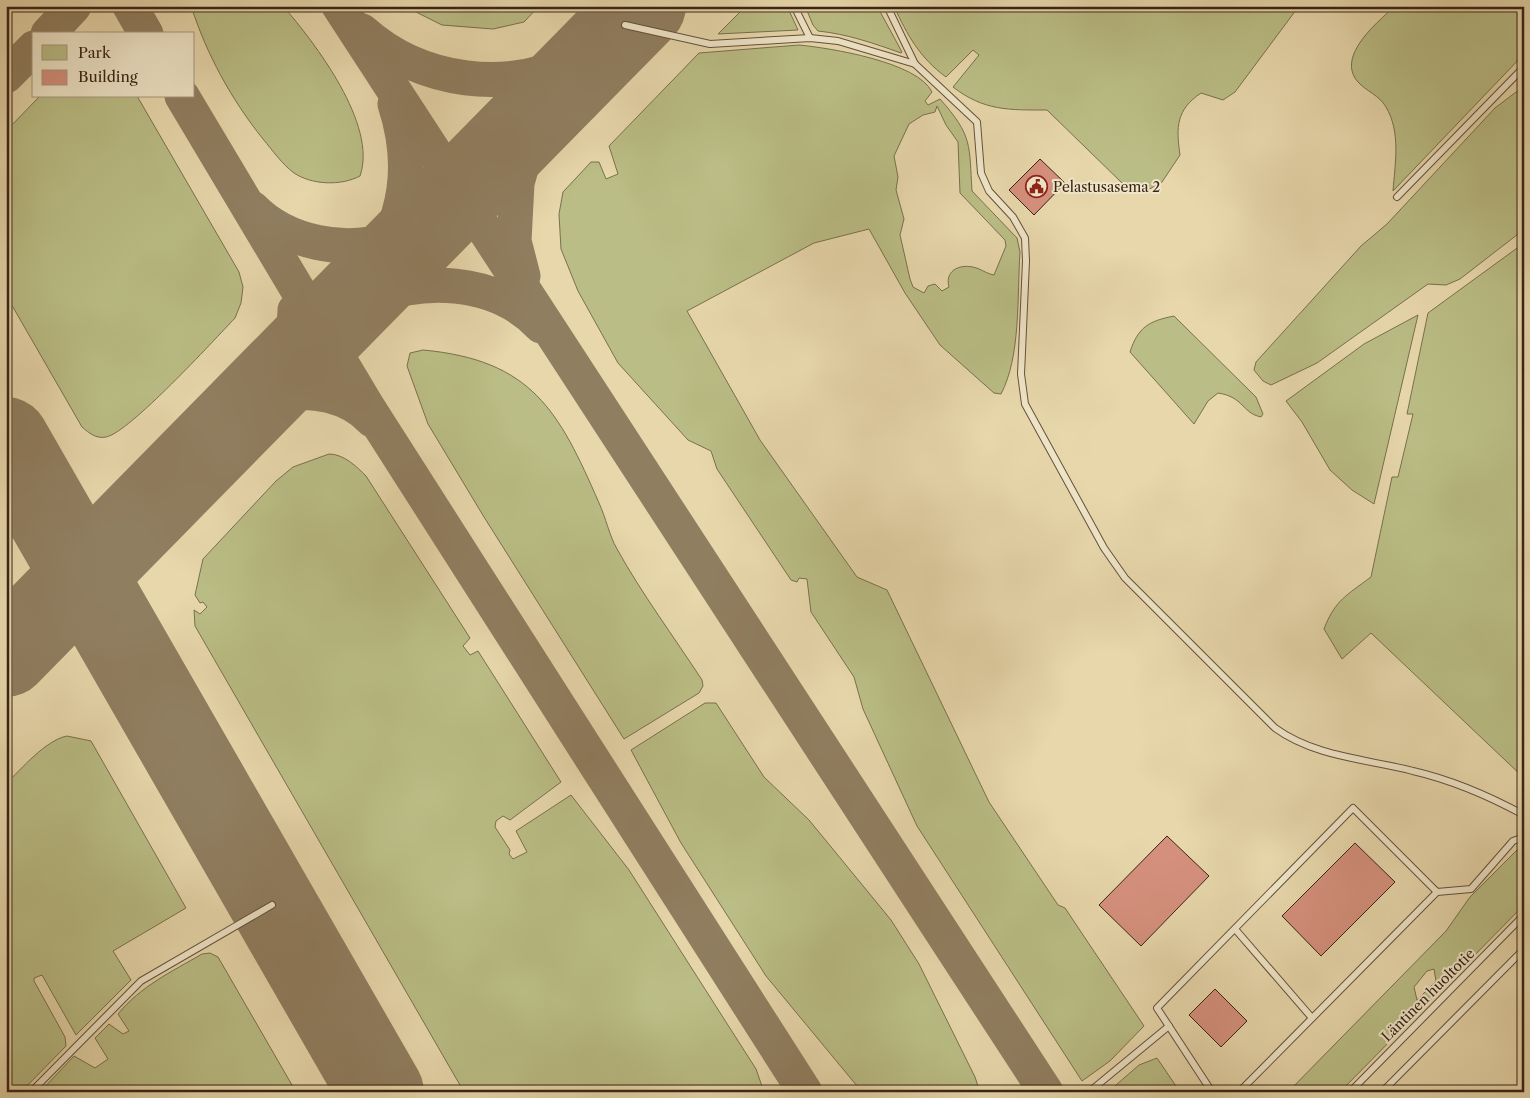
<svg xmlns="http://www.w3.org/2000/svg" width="1530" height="1098" viewBox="0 0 1530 1098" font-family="'Libre Caslon Text',serif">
	<rect width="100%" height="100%" fill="#e7d7ab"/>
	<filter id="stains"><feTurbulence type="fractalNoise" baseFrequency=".004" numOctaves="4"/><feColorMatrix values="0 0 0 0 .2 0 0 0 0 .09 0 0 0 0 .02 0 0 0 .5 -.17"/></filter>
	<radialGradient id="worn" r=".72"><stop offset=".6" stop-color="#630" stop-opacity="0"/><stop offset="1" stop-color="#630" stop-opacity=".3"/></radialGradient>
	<g fill="#babd85" stroke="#79704e" fill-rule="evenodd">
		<path d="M191 6H283C315 43 378 125 360 176 341 186 312 185 294 173 282 164 273 151 263 139 231 99 207 55 191 6Z"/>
		<path d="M404 6H539L524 22 493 29 442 25Z"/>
		<path d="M746 6H787L798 30 718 34Z"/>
		<path d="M805 6H877L902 52 901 53C873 43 847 34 818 31L813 25Z"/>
		<path d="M894 6H1299L1235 92 1223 100 1201 93C1176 110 1176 127 1180 155L1162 182 1146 191 1122 183 1047 110C1009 110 984 111 953 87L979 55 973 50 946 77C920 58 907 35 894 6Z"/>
		<path d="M1395 6H1524V54L1393 191C1395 164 1401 132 1386 107 1379 95 1366 91 1358 82 1335 56 1379 21 1395 6Z"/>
		<path d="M799 45C830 48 918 62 932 92L925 101 928 105 940 99C973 136 969 145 972 191L1017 238 1020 252C1017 296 1021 356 1001 394L994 393 940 345 905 293 869 229 814 243 687 311 760 440 857 577 887 590 989 802 1058 905 1065 908 1144 1026 1110 1061 1082 1081 917 826 863 709 854 677 811 612 807 579 799 578 797 582 791 580 717 469 711 451 688 440 618 363 578 291 561 249 559 214 563 192 591 162H599L606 179 618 174 609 146 699 53ZM937 106 946 125 958 142 960 193 1005 240 1006 246 994 275C988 274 984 271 979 269 963 262 944 269 949 287L942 291 935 284 928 286 924 293 913 287 910 279 900 235 904 219 896 190 898 177 894 156 909 124 923 115 935 112Z"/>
		<path d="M1524 86V229L1522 231 1460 279 1446 285 1428 284 1317 363 1271 385 1263 381 1254 370 1256 362 1361 246 1387 224 1495 108Z"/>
		<path d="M40 96H137L239 272 243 287 241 303 235 318C214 340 129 433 106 437 96 439 89 433 82 427L6 295V131Z"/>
		<path d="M1524 243V778L1371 633 1342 659 1324 629C1335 600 1347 595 1371 577L1392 477H1398L1413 414H1407L1428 313Z"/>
		<path d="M1418 315 1374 504 1352 490 1330 470 1302 422 1286 401 1364 344Z"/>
		<path d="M1174 316 1256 397 1263 414 1261 417C1242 413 1244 397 1218 393L1208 401 1194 424 1130 352C1138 327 1149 321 1174 316Z"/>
		<path d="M423 350C532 360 559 411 599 503 606 518 609 535 617 549 642 594 674 637 702 680L703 686 699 693 624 739 484 517 428 424 407 366 410 353Z"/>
		<path d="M329 454C344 454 357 467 366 476L470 638 463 646 470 655 478 651 561 782 510 820 503 816 496 821 495 827 510 850 509 854 513 859 527 852 516 831 571 795 629 870 756 1069 764 1092H464L195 626 194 610 200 614 207 607 203 602 200 603 195 595 203 559 276 481 293 467Z"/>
		<path d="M705 703H716L764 777 809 820 891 920 919 964 975 1077 980 1092H862L766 976 681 843 631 750Z"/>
		<path d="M67 736 91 741 186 908 113 951 131 980 76 1035 42 975 34 978V981L65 1037 66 1046 21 1092H6V784C21 769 46 740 67 736Z"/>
		<path d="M1524 846V905L1340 1092H1288L1446 931 1470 897 1518 849ZM1434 969 1436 981 1417 1000 1414 987 1427 971Z"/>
		<path d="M210 953 218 957 296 1092H40L74 1056 95 1068 108 1059 95 1038 109 1024 123 1034 129 1031 118 1014C141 986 171 972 202 954Z"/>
		<path d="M1157 1058 1180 1092H1108L1139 1065Z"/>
	</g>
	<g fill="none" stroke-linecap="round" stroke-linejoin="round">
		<g stroke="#907e60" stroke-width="35">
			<path d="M130 6 146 34"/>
			<path d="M339 6 1046 1092"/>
			<path d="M362 31C420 83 509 95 578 58 595 49 610 36 625 25"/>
			<path d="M48 34 74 6"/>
			<path d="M6 76 34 48"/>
			<path d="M182 96 367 406 805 1092"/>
			<path d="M252 208C286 243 346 255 392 238 413 231 430 217 448 204"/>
			<path d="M523 276 514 241 517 183 528 144 548 108 570 80"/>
			<path d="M344 309C395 245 422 187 395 104"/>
			<path d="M308 347C325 331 342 315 362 304 417 274 497 279 541 326"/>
			<path d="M253 402C277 374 295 349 295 310"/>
			<path d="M235 421C249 411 263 400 279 396 310 387 350 396 372 420"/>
		</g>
		<g stroke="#907e60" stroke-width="86">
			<path d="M6 440 381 1092"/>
			<path d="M6 654 643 6"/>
		</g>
	</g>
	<g fill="#d5907d" stroke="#382416">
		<path d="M1040 159 1065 183 1034 215 1009 190Z"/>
		<path d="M1167 836 1209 876 1141 946 1099 905Z"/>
		<path d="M1355 843 1395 882 1321 956 1282 916Z"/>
		<path d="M1215 989 1247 1021 1221 1047 1189 1015Z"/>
	</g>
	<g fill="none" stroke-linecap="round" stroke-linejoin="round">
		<defs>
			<g id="lane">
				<path d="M794 6 810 38"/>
				<path d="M887 6 915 64 977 122 981 173 989 191 1013 217 1025 238 1026 261 1021 374 1025 404 1104 548 1125 578 1275 728C1315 757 1367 759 1413 771 1452 780 1489 796 1524 815"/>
				<path d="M625 25 710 44 810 38 838 41 915 64"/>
				<path d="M1397 197 1524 67"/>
				<path d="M1235 929 1312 1018"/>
				<path d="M31 1092 141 981 272 905"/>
				<path d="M1089 1092 1169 1026"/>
				<path d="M1212 1092 1157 1008 1353 808 1437 892 1471 889 1513 841 1524 837"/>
				<path d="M1239 1092 1437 892"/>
				<path d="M1350 1092 1524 915"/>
				<path d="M1382 1092 1524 949"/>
			</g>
		</defs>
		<use href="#lane" stroke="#64513b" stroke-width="8"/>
		<use href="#lane" stroke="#efe5c8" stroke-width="6"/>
	</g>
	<defs>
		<symbol id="civic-ring" viewBox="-11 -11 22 22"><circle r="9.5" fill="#efe5c8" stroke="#8f2418" stroke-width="1.5"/><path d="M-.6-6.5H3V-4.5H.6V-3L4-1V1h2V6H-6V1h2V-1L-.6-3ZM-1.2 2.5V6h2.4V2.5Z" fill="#8f2418"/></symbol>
	</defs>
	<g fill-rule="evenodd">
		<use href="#civic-ring" x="1024" y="174" width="25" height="25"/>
	</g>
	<g text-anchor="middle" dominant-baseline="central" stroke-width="4" stroke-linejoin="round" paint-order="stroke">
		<g font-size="14" fill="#382416" stroke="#efe5c8" text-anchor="start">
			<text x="1053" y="187">Pelastusasema 2</text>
		</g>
		<g font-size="14" fill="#382416" stroke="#efe5c8">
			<text transform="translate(1428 995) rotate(-45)">Läntinen huoltotie</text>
		</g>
	</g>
	<rect width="1530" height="1098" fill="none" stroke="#e7d7ab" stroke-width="25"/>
	<rect x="8" y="8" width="1515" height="1083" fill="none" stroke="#382416" stroke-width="2.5"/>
	<rect x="12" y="12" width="1505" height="1073" fill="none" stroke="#382416"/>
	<rect x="32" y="32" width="162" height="65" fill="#efe5c8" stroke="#a69881"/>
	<rect x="42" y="45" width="25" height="15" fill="#babd85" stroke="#a69881"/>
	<text x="78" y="58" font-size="15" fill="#382416">Park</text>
	<rect x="42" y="70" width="25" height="15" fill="#d5907d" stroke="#a69881"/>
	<text x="78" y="82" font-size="15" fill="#382416">Building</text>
	<rect width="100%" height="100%" filter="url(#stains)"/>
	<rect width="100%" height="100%" fill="url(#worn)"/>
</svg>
